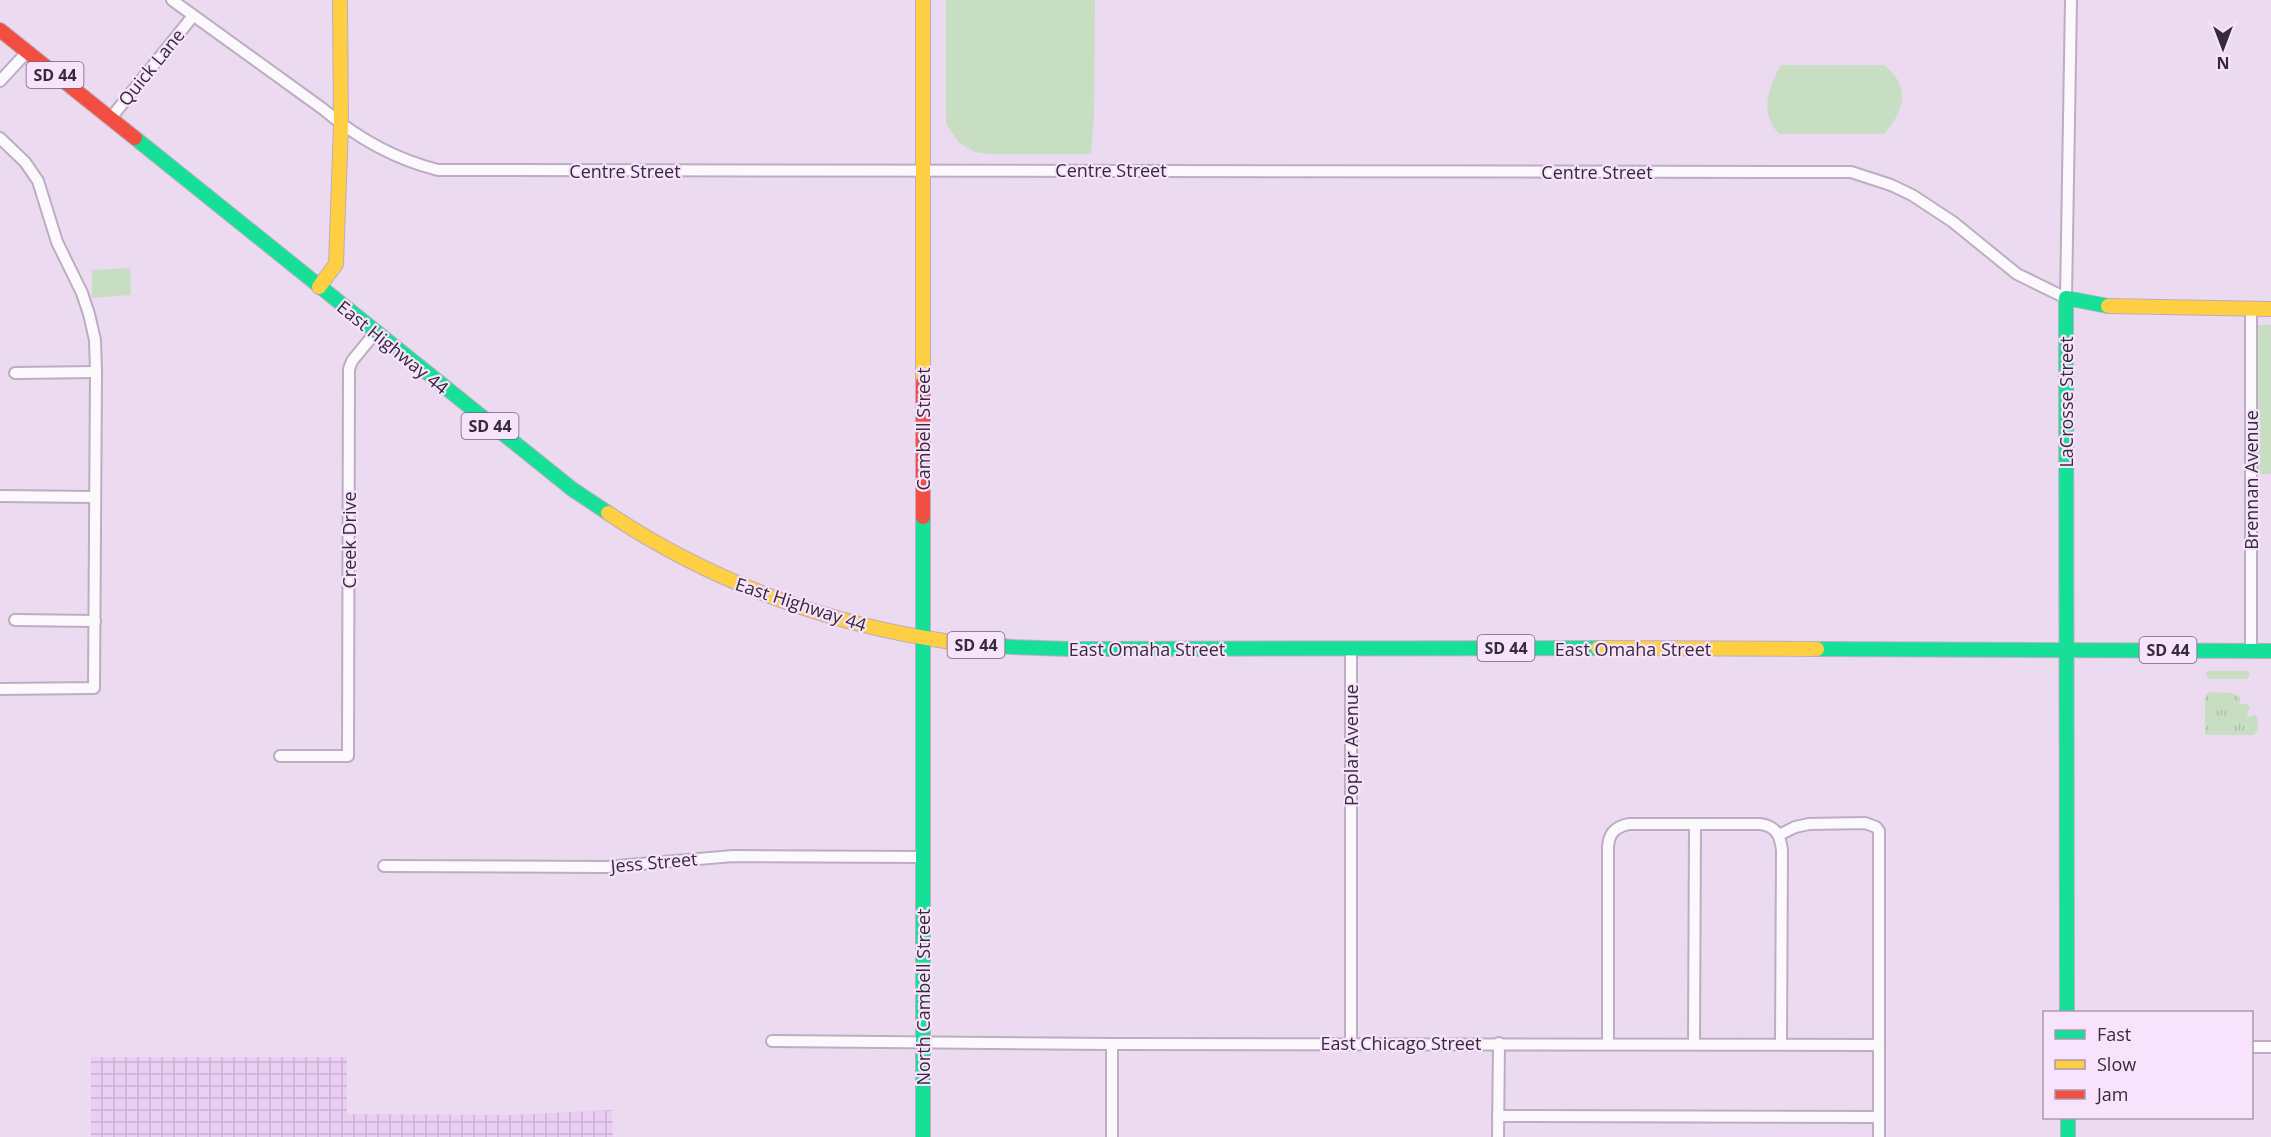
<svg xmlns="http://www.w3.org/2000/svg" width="2271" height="1137" viewBox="0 0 2271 1137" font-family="'Open Sans',sans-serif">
	<defs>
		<pattern id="industrial-grid" width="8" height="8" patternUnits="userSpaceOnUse" patternTransform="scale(1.5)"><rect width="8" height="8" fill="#ebcef3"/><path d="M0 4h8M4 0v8" fill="none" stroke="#cab1d1"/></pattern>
		<pattern id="grass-tufts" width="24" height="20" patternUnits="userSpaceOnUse" patternTransform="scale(1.5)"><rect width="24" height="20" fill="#c8dec2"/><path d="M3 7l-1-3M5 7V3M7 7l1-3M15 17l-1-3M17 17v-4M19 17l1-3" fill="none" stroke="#acbfa8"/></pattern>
	</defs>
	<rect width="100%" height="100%" fill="#ecdaf1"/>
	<path fill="url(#industrial-grid)" d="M91 1057H347V1114L510 1115 612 1110 613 1137H91Z"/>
	<g fill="url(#grass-tufts)">
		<path d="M2206 671H2248L2250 675 2247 679H2210L2207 677Z"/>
		<path d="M2210 692 2231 693 2239 696 2240 703 2248 705 2250 708 2247 714 2248 717 2255 715 2257 717 2258 730 2254 735H2205V699L2206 694Z"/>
	</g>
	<g fill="#c8dec2">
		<path d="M946 0H1095L1094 117 1091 154H989L975 152 959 143 946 124Z"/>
		<path d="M1781 65H1884C1912 87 1904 111 1884 134H1779C1759 113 1768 88 1781 65Z"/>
		<path d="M130 268 131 295 92 298V270Z"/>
		<rect x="2256" y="325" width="15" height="149"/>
	</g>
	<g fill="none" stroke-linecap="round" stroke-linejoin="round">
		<defs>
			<g id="street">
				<path d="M172 0 323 109C357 138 394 159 438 170L1851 172 1891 185 1912 195 1953 222 2017 274 2066 298 2071 0"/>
				<path d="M0 81 27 52"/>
				<path d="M110 119 193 16"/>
				<path d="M0 138 25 162 38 181 57 242 82 293 89 314 95 340 96 372 94 688 0 689"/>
				<path d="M15 373 96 372"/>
				<path d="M0 496 95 497"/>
				<path d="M15 620 95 621"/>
				<path d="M1351 648V1044"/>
				<path d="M2251 651V309"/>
				<path d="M280 756H348L349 369 352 361 375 333"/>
				<path d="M1779 835 1795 827 1809 824 1865 823 1876 827 1879 831V1137"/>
				<path d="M384 866 606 867 733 856 923 857"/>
				<path d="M772 1041 1112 1044 1879 1045"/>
				<path d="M1112 1044V1137"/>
				<path d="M1608 1044V847C1609 833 1615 827 1629 824H1760C1776 826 1780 835 1782 850L1781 1044"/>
				<path d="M1694 1044 1695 824"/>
				<path d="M2252 1047H2271"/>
				<path d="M1498 1116 1879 1117"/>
				<path d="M1498 1137 1499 1043"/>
			</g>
			<g id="fast">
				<path d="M135 138 572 489 608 513"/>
				<path d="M923 517V1137"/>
				<path d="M952 642 1012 647 1071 649 1598 648"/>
				<path d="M1817 649 2271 651"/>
				<path d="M2067 1012 2066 298 2108 306"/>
				<path d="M2068 1118V1137"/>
			</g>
			<g id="slow">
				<path d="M923 0V382"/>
				<path d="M319 287 336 264 341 125 340 0"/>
				<path d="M2108 306 2271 309"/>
				<path d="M608 513C711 582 829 625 952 642"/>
				<path d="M1598 648 1817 649"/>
			</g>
			<g id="jam">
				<path d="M0 30 135 138"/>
				<path d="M923 382V517"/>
			</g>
		</defs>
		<use href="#street" stroke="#bcadc0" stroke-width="14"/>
		<use href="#fast" stroke="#bcadc0" stroke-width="16"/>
		<use href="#slow" stroke="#bcadc0" stroke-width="16"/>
		<use href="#jam" stroke="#bcadc0" stroke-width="16"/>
		<use href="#street" stroke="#fcf9fd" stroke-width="10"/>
		<use href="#fast" stroke="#16e098" stroke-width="14"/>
		<use href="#slow" stroke="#ffcf43" stroke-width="14"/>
		<use href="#jam" stroke="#f24e42" stroke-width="14"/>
	</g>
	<g text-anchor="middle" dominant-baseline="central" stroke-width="4.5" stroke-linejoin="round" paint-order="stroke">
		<g fill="#f7e3fc" stroke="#716275" stroke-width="1.5">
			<rect x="26.5" y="62" width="57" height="26" rx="4.5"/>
			<rect x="461.5" y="413" width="57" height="26" rx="4.5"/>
			<rect x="947.5" y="632" width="57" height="26" rx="4.5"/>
			<rect x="1477.5" y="635" width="57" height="26" rx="4.5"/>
			<rect x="2139.5" y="637" width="57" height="26" rx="4.5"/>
		</g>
		<g font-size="16" font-weight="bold" fill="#372a3b">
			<text x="55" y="75">SD 44</text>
			<text x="490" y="426">SD 44</text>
			<text x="976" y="645">SD 44</text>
			<text x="1506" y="648">SD 44</text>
			<text x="2168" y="650">SD 44</text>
		</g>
		<g font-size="18" fill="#372a3b" stroke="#f7e3fc">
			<text transform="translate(151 67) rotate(-51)">Quick Lane</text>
			<text x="1111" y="170">Centre Street</text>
			<text x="625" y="171">Centre Street</text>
			<text x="1597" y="172">Centre Street</text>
			<text transform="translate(393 347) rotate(39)">East Highway 44</text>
			<text transform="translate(2066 402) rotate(-90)">LaCrosse Street</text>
			<text transform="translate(923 429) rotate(-90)">Cambell Street</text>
			<text transform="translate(2251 480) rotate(-90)">Brennan Avenue</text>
			<text transform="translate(349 540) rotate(-90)">Creek Drive</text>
			<text transform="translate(801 604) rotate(18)">East Highway 44</text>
			<text x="1147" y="649">East Omaha Street</text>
			<text x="1633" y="649">East Omaha Street</text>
			<text transform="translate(1351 745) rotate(-90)">Poplar Avenue</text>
			<text transform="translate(654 862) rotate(-5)">Jess Street</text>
			<text transform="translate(923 997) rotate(-90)">North Cambell Street</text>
			<text x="1401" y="1043">East Chicago Street</text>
		</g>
	</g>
	<rect x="2043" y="1011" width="210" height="108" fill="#f7e3fc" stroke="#aa99af" stroke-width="1.5"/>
	<rect x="2055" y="1030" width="30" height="9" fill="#16e098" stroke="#aa99af" stroke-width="1.5"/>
	<text x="2097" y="1041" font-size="18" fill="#372a3b">Fast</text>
	<rect x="2055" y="1060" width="30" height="9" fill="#ffcf43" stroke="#aa99af" stroke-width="1.5"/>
	<text x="2097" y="1071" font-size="18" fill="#372a3b">Slow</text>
	<rect x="2055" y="1090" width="30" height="9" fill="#f24e42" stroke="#aa99af" stroke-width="1.5"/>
	<text x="2097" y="1101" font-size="18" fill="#372a3b">Jam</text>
	<g transform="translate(2223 48) rotate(180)" stroke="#f7e3fc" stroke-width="4.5" paint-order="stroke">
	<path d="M0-4.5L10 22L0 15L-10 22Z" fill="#372a3b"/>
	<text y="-9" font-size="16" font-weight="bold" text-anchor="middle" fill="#372a3b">N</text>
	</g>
</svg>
